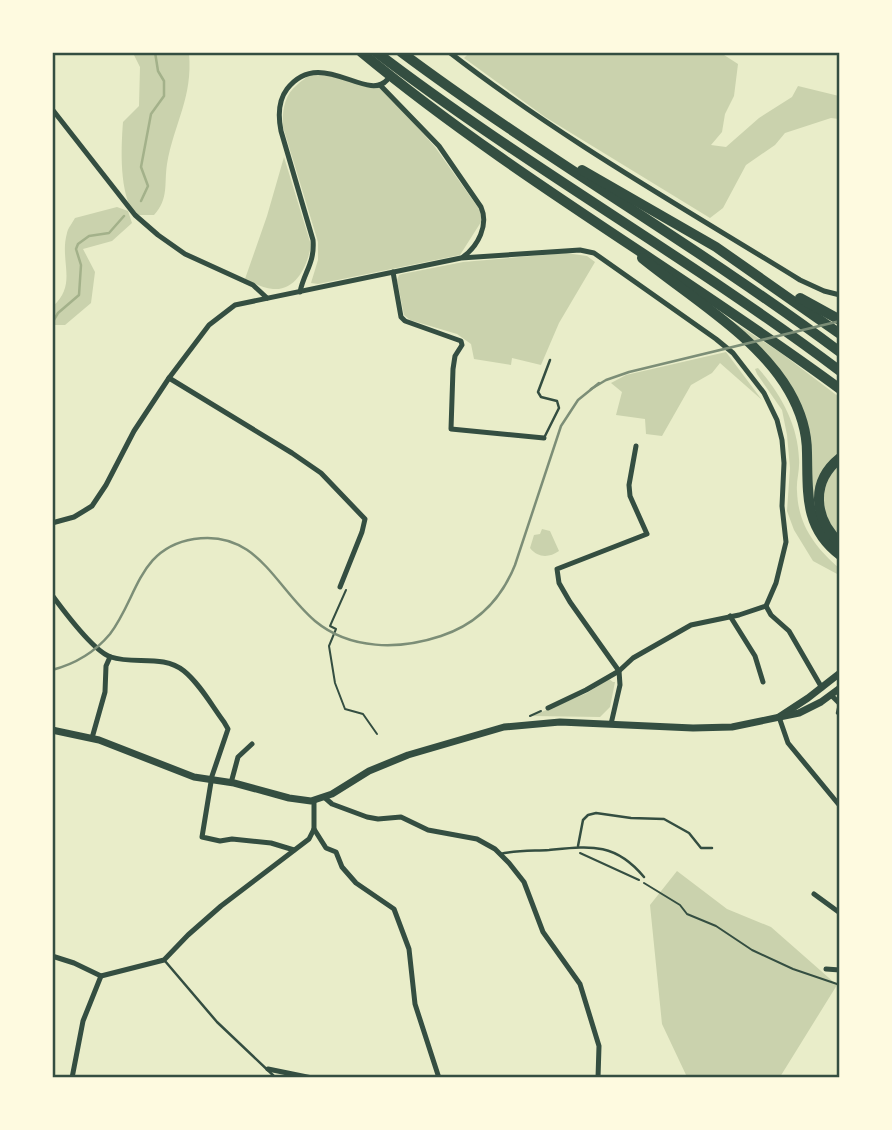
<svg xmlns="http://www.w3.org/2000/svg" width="892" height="1130" viewBox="0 0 892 1130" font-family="Commissioner,sans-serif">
	<rect width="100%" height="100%" fill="#e9edc9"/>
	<g fill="#cad2ad">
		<path d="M133 53H189C193 98 174 123 167 164 164 184 169 199 154 215H135C119 194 121 148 123 122L139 106 140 67Z"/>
		<path d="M465 53H721L738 64 734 96 725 114 722 132 711 145 726 147 759 118 792 97 798 86 839 96V119L831 118 785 133 775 145 746 165 723 208 710 218 545 117 464 58 467 55Z"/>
		<path d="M317 72 381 86 435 147 482 213 481 222 460 255 318 284 311 283 318 260V242L283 127C282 112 284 95 297 85 302 80 306 79 310 73Z"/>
		<path d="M284 157 311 245C308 264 297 291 273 289 263 288 254 283 245 279L267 216Z"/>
		<path d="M117 207 128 211 132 223 112 241 83 249 95 272 91 303 65 325H54L53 328V306C78 284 59 261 67 233 68 228 73 222 75 218Z"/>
		<path d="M566 253 587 256 595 262 559 323 541 365 512 358 511 365 474 359 471 344 457 334 410 320 404 315 397 280 399 275 402 274 463 262Z"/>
		<path d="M722 317 729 319 781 353 839 397V454C815 471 813 493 817 520L800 404Z"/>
		<path d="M726 352 762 400 720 363 712 373 691 385 662 436 646 434 645 419 616 415 622 392 611 383 626 375Z"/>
		<path d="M758 368C780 393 798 424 799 459 800 470 796 481 797 491 798 525 815 547 839 568V575L813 561 794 530 787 511 790 468 787 435 782 410 757 374 755 369Z"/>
		<path d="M839 465V536C821 516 817 485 839 465Z"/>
		<path d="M542 529 550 531 559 551C549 558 538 558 530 548L534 535 540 534Z"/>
		<path d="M609 679 613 682H615L610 707 600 717 532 716 587 693Z"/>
		<path d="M677 871 727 909 771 927 837 985 780 1077H687L662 1024 650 905Z"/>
	</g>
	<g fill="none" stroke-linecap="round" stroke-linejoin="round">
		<g stroke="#a3b18a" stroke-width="2.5">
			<path d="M141 201 148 186 141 167 151 114 164 96V81L158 71 155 52"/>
			<path d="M52 323 58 313 79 295 81 265 76 249 78 244 89 236 109 233 124 216"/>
		</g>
		<g stroke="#344e41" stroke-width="2">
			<path d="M346 590 330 626 336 629 329 646 335 683 345 709 363 714 377 734"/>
			<path d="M530 716 541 711"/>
			<path d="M580 853 639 880"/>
			<path d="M644 883 680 905 687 914 716 926 752 950 793 969 840 985"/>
		</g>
		<g stroke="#344e41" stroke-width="2.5">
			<path d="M544 438 559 408 557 401 541 397 538 392 550 360"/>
			<path d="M839 704 837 713 840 716"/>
			<path d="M578 846 583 820 588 815 596 813 631 818 664 819 689 833 701 848H712"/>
			<path d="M500 854C516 850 533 851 549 850 590 846 615 842 644 877"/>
			<path d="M165 961 217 1022 276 1078"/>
		</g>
		<g stroke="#344e41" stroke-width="5">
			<path d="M449 52C560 138 682 207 800 280L824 291 840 295"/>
			<path d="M381 86 439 146 481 207C489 225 478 246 463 257"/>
			<path d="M52 109 135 215 158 235 185 254 253 285 267 298"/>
			<path d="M393 272 401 317 405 321 461 341 462 345 455 356 453 369 451 429 544 438"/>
			<path d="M300 292C304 272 315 263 313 240L281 131C278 116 278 101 287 89 320 46 367 103 387 80"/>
			<path d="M169 378 292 453 321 473 365 519 362 532 340 587"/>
			<path d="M52 523 74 517 92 506 106 485 134 431 169 378 209 325 235 305 461 258 580 250 594 253 716 339 733 353 764 393 777 420 782 440 784 463 782 506 786 542 776 583 766 606"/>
			<path d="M52 595C63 610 94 652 111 657 134 665 163 654 184 671 200 684 212 706 224 722L228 729 212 776 202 837 220 841 232 839 271 843 294 850"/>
			<path d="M766 606 771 615 789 631 822 688"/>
			<path d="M730 616 755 656 763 682"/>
			<path d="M831 695 840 704"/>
			<path d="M548 708 586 690 619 671 633 658 691 625 739 615 766 606"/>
			<path d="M779 717 788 743 840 806"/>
			<path d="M611 724 620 685 619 671 570 602 559 583 557 569 647 534 630 496 629 485 636 446"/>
			<path d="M92 738 105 692 106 666 110 657"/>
			<path d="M231 783 238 757 252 744"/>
			<path d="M324 797 332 804 367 817 378 819 401 817 428 830 477 839 495 849 509 863 524 882 543 932 580 984 599 1046 598 1078"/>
			<path d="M314 829 326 848 336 852 342 867 356 883 394 909 409 949 415 1004 439 1078"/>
			<path d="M814 894 840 913"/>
			<path d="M52 956 74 963 101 976"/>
			<path d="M826 969 840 970"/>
			<path d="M268 1069 312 1078"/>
			<path d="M72 1078 83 1021 101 976 164 960 188 935 221 906 309 839 314 829V801"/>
		</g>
		<g stroke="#344e41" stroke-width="7">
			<path d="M779 717 808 698 840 673"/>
			<path d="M52 730 99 740 194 777 234 783 289 798 311 801 332 794 369 771 408 755 504 727 560 722 693 728 732 727 799 713 821 702 840 688"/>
		</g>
		<g stroke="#344e41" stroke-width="10">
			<path d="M361 52C512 177 683 273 840 389"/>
			<path d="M376 52C525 166 690 258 840 371"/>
			<path d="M401 52C543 158 698 246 840 352"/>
			<path d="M582 170 716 247 840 334"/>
			<path d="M642 258C690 297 758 337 789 391 800 410 807 431 807 453 808 493 804 528 840 555"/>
			<path d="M800 298 840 320"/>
			<path d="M840 458C810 482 814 519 840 543"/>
		</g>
		<g stroke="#7c8e77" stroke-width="2.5">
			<path d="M591 389 606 380 629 372 840 321"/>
			<path d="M52 670C75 664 95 652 110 634 138 597 138 548 194 539 257 529 275 587 315 621 350 650 399 650 441 636 477 624 501 600 515 565L561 426 578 400 599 383"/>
		</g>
	</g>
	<rect width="892" height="1130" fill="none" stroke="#fefae0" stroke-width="108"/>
	<rect x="54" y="54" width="784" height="1022" fill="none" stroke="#344e41" stroke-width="2.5"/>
</svg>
